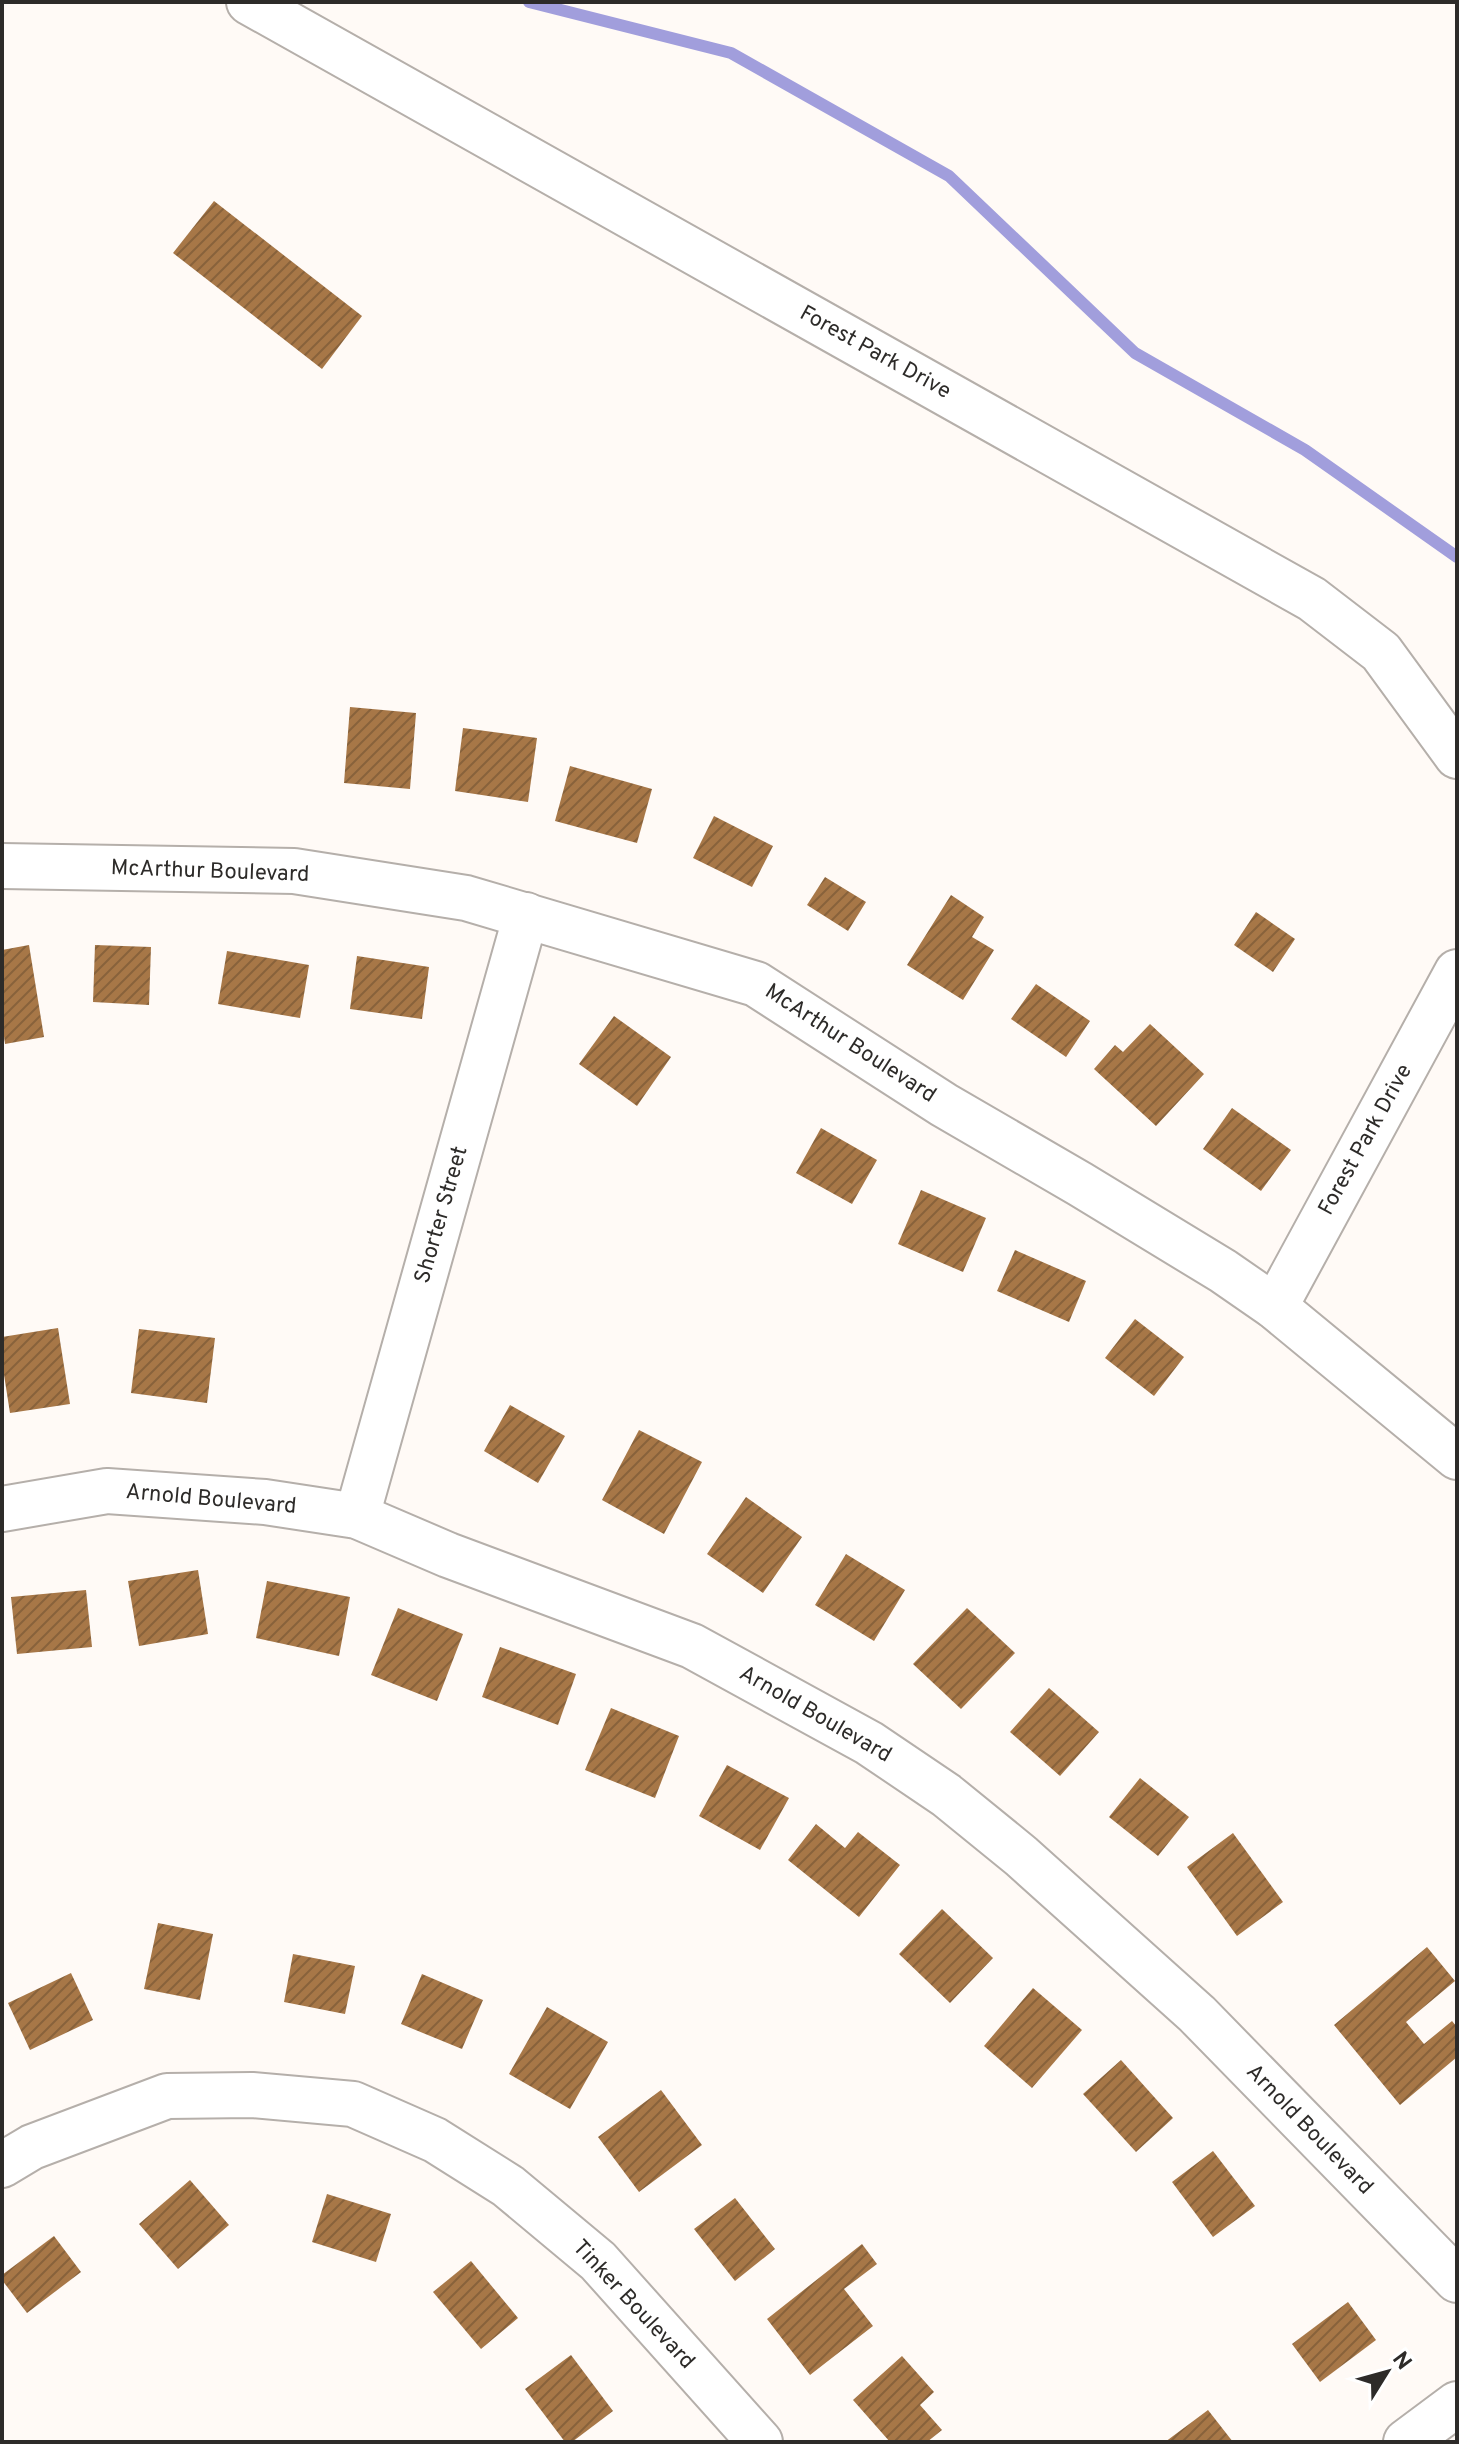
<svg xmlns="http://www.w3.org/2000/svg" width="1459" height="2444" viewBox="0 0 1459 2444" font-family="Overpass,sans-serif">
	<defs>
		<pattern id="building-hatch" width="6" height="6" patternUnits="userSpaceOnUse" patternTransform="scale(2)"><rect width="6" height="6" fill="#a77747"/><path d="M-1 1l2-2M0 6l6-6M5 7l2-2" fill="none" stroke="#88623b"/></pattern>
	</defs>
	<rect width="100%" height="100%" fill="#fffaf6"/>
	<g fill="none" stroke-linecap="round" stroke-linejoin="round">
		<path stroke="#a19edc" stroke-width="12" d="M529 2 731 53 949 176 1135 353 1305 450 1457 557"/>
	</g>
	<g fill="url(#building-hatch)">
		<path d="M214 201 362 316 322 369 173 253Z"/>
		<path d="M350 707 416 713 410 789 344 783Z"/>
		<path d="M463 728 537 738 528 802 455 791Z"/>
		<path d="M570 766 652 789 637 843 555 821Z"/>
		<path d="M714 816 773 846 752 887 693 858Z"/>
		<path d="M825 877 866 902 848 931 807 905Z"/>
		<path d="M951 895 984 917 972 937 994 950 963 1000 907 965Z"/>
		<path d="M1256 912 1295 939 1273 972 1234 945Z"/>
		<path d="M29 945 44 1037 5 1044 2 1022V950Z"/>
		<path d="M95 945 151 947 149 1005 93 1002Z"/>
		<path d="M227 951 309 965 300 1018 218 1004Z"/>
		<path d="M357 956 429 967 422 1019 350 1009Z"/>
		<path d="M1036 984 1090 1021 1066 1057 1011 1019Z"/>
		<path d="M614 1016 671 1057 637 1106 579 1064Z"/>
		<path d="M1150 1024 1204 1074 1156 1126 1094 1069 1115 1045 1123 1052Z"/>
		<path d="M1232 1108 1291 1150 1261 1191 1203 1149Z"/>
		<path d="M821 1128 877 1160 852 1204 796 1173Z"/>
		<path d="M921 1190 986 1218 963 1272 898 1244Z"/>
		<path d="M1015 1250 1086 1281 1069 1322 997 1291Z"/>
		<path d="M1135 1319 1184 1357 1154 1396 1105 1358Z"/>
		<path d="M58 1328 70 1404 10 1413 2 1362V1337Z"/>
		<path d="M139 1329 215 1338 207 1403 131 1393Z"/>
		<path d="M510 1405 565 1436 538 1483 484 1451Z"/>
		<path d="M639 1430 702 1462 664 1534 602 1500Z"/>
		<path d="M746 1497 802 1537 763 1593 707 1554Z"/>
		<path d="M846 1554 905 1590 874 1641 815 1605Z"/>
		<path d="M198 1570 208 1634 139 1646 128 1581Z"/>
		<path d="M267 1581 350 1597 339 1656 256 1638Z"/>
		<path d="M86 1590 92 1647 17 1654 11 1597Z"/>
		<path d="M398 1608 463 1634 437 1701 371 1675Z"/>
		<path d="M967 1608 1015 1653 961 1709 913 1664Z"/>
		<path d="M500 1647 576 1674 558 1725 482 1697Z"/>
		<path d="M1049 1688 1099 1732 1060 1776 1010 1732Z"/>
		<path d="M611 1708 679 1736 655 1798 585 1770Z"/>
		<path d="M727 1765 789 1798 760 1850 699 1816Z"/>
		<path d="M1140 1778 1189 1817 1158 1856 1109 1817Z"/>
		<path d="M816 1824 845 1848 858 1832 900 1865 859 1917 788 1860Z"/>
		<path d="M1233 1833 1283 1902 1237 1936 1187 1867Z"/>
		<path d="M942 1909 993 1958 950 2003 899 1954Z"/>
		<path d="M158 1923 213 1934 200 2000 144 1989Z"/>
		<path d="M1427 1947 1455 1981 1406 2022 1424 2044 1452 2021 1457 2027V2057L1400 2105 1334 2025Z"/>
		<path d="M293 1954 355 1966 345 2014 284 2002Z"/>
		<path d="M71 1973 93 2020 30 2050 8 2003Z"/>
		<path d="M422 1974 483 2000 462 2049 401 2024Z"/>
		<path d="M1033 1988 1082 2030 1032 2088 984 2046Z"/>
		<path d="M547 2007 608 2042 570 2109 509 2074Z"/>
		<path d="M1121 2060 1173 2118 1136 2152 1083 2094Z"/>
		<path d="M661 2090 702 2145 639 2192 598 2137Z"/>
		<path d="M1213 2151 1255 2206 1213 2237 1172 2182Z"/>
		<path d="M190 2180 229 2225 178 2269 139 2224Z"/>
		<path d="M327 2194 391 2214 376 2262 312 2242Z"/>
		<path d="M735 2198 775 2249 735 2281 694 2229Z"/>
		<path d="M54 2236 81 2272 27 2313 2 2280V2275Z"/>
		<path d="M862 2244 877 2264 844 2289 873 2326 810 2375 767 2319Z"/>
		<path d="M471 2261 518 2318 481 2349 433 2292Z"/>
		<path d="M1348 2302 1376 2340 1320 2382 1292 2344Z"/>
		<path d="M571 2355 613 2411 572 2442H565L525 2389Z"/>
		<path d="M902 2356 934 2392 920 2405 942 2430 927 2442H890L853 2400Z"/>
		<path d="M1208 2410 1233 2442H1165Z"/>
	</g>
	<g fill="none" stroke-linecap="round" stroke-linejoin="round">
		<defs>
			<g id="minor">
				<path d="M249 2 1312 599 1381 652 1457 756"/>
				<path d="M2 866 294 871 466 898 756 984 944 1105 1080 1184 1223 1271 1275 1307 1457 1457"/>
				<path d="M1275 1307 1457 972"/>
				<path d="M2 1509 107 1491 265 1502 357 1516 448 1555 692 1646 869 1743 946 1795 1021 1856 1197 2014 1457 2280"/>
				<path d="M357 1516 526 915"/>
				<path d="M2 2165 32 2147 167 2096 252 2095 353 2104 435 2140 508 2186 598 2261 760 2442"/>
				<path d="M1406 2442 1457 2404"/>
			</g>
		</defs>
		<use href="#minor" stroke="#b5afaa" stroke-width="48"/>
		<use href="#minor" stroke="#fff" stroke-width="44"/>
	</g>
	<g text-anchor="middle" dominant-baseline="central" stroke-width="6" stroke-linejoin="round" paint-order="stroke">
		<g font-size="22" fill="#2d2b29" stroke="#fff">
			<text transform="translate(875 353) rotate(29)">Forest Park Drive</text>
			<text transform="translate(210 872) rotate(2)">McArthur Boulevard</text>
			<text transform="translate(850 1044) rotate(33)">McArthur Boulevard</text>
			<text transform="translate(1366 1140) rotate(-61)">Forest Park Drive</text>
			<text transform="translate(442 1215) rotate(-74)">Shorter Street</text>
			<text transform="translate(211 1500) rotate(5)">Arnold Boulevard</text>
			<text transform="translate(815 1715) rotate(30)">Arnold Boulevard</text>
			<text transform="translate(1309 2130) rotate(46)">Arnold Boulevard</text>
			<text transform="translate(633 2305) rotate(47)">Tinker Boulevard</text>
		</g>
	</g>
	<rect width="1459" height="2444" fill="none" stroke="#2d2b29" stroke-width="8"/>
	<g transform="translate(1387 2372) rotate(53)" stroke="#ffffff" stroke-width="6" paint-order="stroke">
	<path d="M0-6L14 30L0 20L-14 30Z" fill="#2d2b29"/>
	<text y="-12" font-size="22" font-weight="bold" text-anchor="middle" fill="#2d2b29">N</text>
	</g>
</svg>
